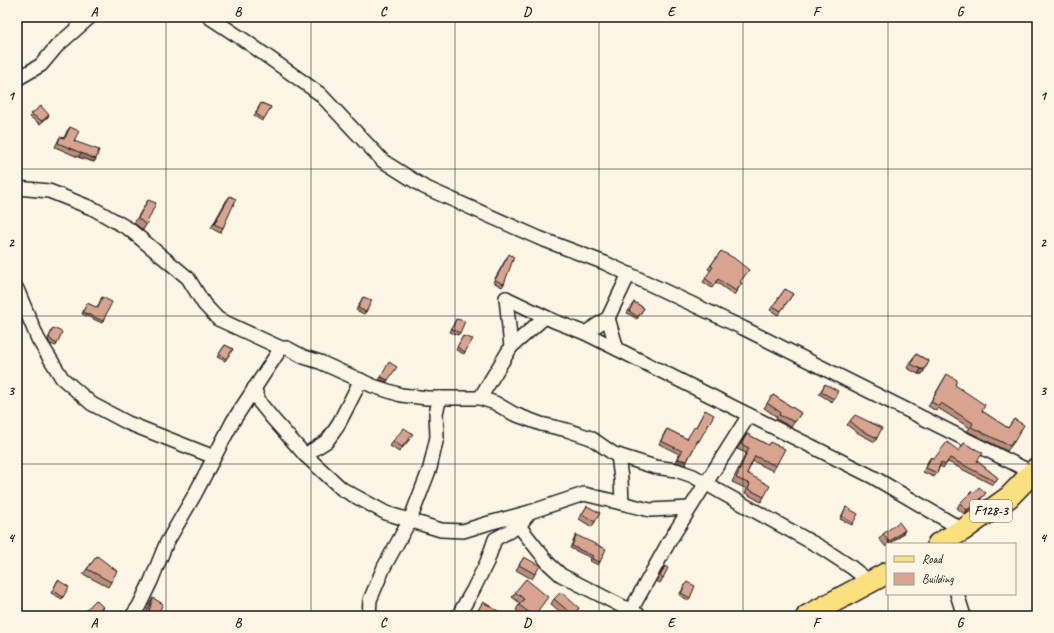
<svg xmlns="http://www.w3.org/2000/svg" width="1054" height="633" viewBox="0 0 1054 633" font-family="Caveat,sans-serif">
	<rect width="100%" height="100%" fill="#fcf5e5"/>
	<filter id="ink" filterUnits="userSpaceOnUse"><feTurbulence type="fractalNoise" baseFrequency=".025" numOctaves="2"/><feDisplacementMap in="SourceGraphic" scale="8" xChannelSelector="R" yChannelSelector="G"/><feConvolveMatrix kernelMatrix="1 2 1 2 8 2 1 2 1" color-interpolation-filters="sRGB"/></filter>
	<g filter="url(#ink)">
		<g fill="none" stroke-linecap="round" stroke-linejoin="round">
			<defs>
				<g id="street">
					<path d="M209 17 247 42 320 94 383 161 424 187 539 238 605 263 743 328 1033 473 1037 476"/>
					<path d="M17 79 41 65 57 46 90 17"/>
					<path d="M17 188 49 191 94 209 129 229 188 278 204 304 218 319 281 348H287L304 357 320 362 373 386 401 395 427 398H480L495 403 514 414 541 424 567 430 591 438 614 454 655 467 676 470 693 476 726 495 822 548 851 567 870 582"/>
					<path d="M17 289 38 339 62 378 92 404 128 423 214 457"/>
					<path d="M506 298 554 321 585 333 873 477 963 530"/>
					<path d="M506 298 511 347"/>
					<path d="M608 318 617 349"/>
					<path d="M585 333 608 318 629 274"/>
					<path d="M254 388 260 403 273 419 305 455 342 489 386 513 441 530 463 531 489 523 530 512"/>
					<path d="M480 398 511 347 545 317"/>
					<path d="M305 455 327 441 337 427 361 380"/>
					<path d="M618 455 621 479 622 503"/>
					<path d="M519 526 549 564 561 575 641 616"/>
					<path d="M957 594 964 616"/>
					<path d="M631 610 670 540 749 415"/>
					<path d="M132 616 139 606 151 581 166 544 195 494 233 421 281 348"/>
					<path d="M369 616 370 600 384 567 410 520 430 468 437 437 436 413 440 398"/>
					<path d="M458 616 473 590 487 562 495 539 519 526 530 512 584 494 650 510 690 508"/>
				</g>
				<g id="primary">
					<path d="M938 544 963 530 1009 497 1037 468"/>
					<path d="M807 616 887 573"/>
				</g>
			</defs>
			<use href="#street" stroke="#1c1c1c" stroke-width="16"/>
			<use href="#primary" stroke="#1c1c1c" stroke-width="24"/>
			<use href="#street" stroke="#fcf5e5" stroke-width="13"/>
			<use href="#primary" stroke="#fbe080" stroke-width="21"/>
		</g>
		<g fill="#bb8d7b" stroke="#1c1c1c">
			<path d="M261 103 271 107 262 121 254 116Z"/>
			<path d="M31 114 49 115 48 117 40 124 30 117Z"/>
			<path d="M70 127 74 141 96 159 94 162 78 157 55 147 60 137 64 138 67 131Z"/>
			<path d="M230 196 223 228 220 233 211 228 226 201Z"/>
			<path d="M148 200 146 225 143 230 134 223Z"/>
			<path d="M721 251 740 282 742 283 734 295 716 282 712 288 703 282 711 271 708 269Z"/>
			<path d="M507 257 504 284 502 287 493 282Z"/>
			<path d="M785 289 793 294 778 315 770 310Z"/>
			<path d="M102 297 103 321 102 323 82 314 87 303 97 308Z"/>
			<path d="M363 297 366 312 364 314 356 310Z"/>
			<path d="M634 302 644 308 637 319 627 313Z"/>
			<path d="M456 319 460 333 458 335 450 332Z"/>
			<path d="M53 328 57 344 56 346 50 344 48 339Z"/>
			<path d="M463 336 465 352 464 354 456 350Z"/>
			<path d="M225 345 233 349 225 361 217 357Z"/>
			<path d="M916 354 929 361 922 374H918L907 368 912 359Z"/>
			<path d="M947 374 955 385 982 411 1008 428 1014 419V442L1007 451 967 431 970 428 938 408 936 411 928 406Z"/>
			<path d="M825 384 834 399 832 402 819 394Z"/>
			<path d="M773 395 801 413 791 427 776 419 777 417 764 408Z"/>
			<path d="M705 410 699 441 696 444 685 465 675 462 679 454 659 444 665 432 667 429 687 439 696 427Z"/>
			<path d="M855 415 877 438 875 442 858 433 847 425Z"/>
			<path d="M747 434 768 445 770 442 776 466 773 471 753 461 747 473 764 497 761 502 745 493 747 489 732 482 746 453 737 449Z"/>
			<path d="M410 439 399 452 390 446 393 441Z"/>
			<path d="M959 451 977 461 998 478 993 485 948 462 943 468 940 466 937 473 934 477 923 472 928 461 931 457 934 459Z"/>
			<path d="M981 500 978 505 964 514 957 508 960 503Z"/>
			<path d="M587 506 595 522 592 527 579 519Z"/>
			<path d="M846 507 853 523 852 525 840 519Z"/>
			<path d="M905 530 902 535 890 544H887V546L886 547 879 539 883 534Z"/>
			<path d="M576 535 600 562 598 565 590 561 591 558 570 548Z"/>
			<path d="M97 556 111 582 108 587 83 574Z"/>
			<path d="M524 557 535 574 532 579 516 570Z"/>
			<path d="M665 566 663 578 660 583 656 581Z"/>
			<path d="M526 579 534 616H524L516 610 520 603 512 597Z"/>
			<path d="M58 580 63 597 62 599 51 593Z"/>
			<path d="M687 582 690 598 688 600 679 595Z"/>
			<path d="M153 598 157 616H145L150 603Z"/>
			<path d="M554 599 579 608 573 616H565L551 604Z"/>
			<path d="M483 602 506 616H476L475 615Z"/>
			<path d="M103 607 101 610 93 616H88L85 611 87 609Z"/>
		</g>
		<g fill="#987364" stroke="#1c1c1c">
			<path d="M81 153 96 159 94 162 78 157Z"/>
			<path d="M921 369H925L922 374H918Z"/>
			<path d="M381 377 388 380 387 382 379 380Z"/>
			<path d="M678 459 687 461 685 465 675 462Z"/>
			<path d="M986 493 979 501 981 500 978 505 964 514 967 510Z"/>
			<path d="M905 530 902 535 890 544H888L889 542Z"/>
			<path d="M103 607 101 610 93 616H92Z"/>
			<path d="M148 614 154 616H146Z"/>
		</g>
		<g fill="#d9a48f" stroke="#1c1c1c">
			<path d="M261 103 271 107 264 119 256 114Z"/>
			<path d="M41 106 49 115 42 121 31 114Z"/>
			<path d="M70 127 79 131 74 141 99 150 96 159 81 153 58 143 60 137 65 138Z"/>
			<path d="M230 196 236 199 223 228 214 224Z"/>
			<path d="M148 200 156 203 146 225 138 218Z"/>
			<path d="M721 251 734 258 749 270 740 282 742 283 736 291 718 279 714 285 705 278 713 267 711 265Z"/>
			<path d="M509 254 514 257 504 284 495 280Z"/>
			<path d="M785 289 793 294 781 311 773 306Z"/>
			<path d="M102 297 112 302 103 321 83 312 87 303 98 308Z"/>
			<path d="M363 297 372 300 366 312 358 308Z"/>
			<path d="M634 302 644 308 638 317 629 311Z"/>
			<path d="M456 319 465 321 460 333 452 329Z"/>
			<path d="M53 328 62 332 57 344 52 341 49 337Z"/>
			<path d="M463 336 473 339 465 352 457 347Z"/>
			<path d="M225 345 233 349 226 359 219 354Z"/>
			<path d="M916 354 929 361 925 369H921L911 364Z"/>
			<path d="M389 362 397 367 388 380 381 377Z"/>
			<path d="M947 374 957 380 955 385 985 405 982 411 1008 428 1014 419 1024 425 1014 442 1013 441 1010 446 971 427 973 423 941 403 939 406 931 402Z"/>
			<path d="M825 384 838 391 834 399 821 392Z"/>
			<path d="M773 395 801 413 795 422 779 415 780 412 767 403Z"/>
			<path d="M705 410 714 415 699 441 698 440 687 461 678 459 682 451 661 441 667 429 687 439 695 426 696 427Z"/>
			<path d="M855 415 882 428 877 438 861 430 850 421Z"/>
			<path d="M404 428 413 434 402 447 393 441Z"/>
			<path d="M747 434 768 445 770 442 785 449 776 466 755 456 747 473 770 486 764 497 748 489 750 484 736 478 749 448 741 444Z"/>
			<path d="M947 442 959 451 964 443 983 453 977 461 998 478 996 482 950 458 945 465 941 462 937 473 926 468 931 457 934 459Z"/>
			<path d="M979 487 986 493 980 499 981 500 967 510 960 503 972 491 974 493Z"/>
			<path d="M587 506 600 513 595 522 582 514Z"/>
			<path d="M846 507 858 514 853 523 842 516Z"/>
			<path d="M899 522 905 530 889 542 883 534Z"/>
			<path d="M576 535 606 549 600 562 592 559 593 556 572 546Z"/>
			<path d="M97 556 117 571 111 582 87 569Z"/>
			<path d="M524 557 540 566 535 574 519 565Z"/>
			<path d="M665 566 668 568 663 578 660 576Z"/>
			<path d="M526 579 548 597 534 616 519 605 524 599 515 592Z"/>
			<path d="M58 580 69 587 63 597 53 590Z"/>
			<path d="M687 582 695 586 690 598 681 593Z"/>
			<path d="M561 592 579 608 573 615 554 599Z"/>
			<path d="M153 598 163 604 157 616H154L148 614Z"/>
			<path d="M96 600 103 607 92 616 87 609Z"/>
			<path d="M483 602 506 616H486L478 610Z"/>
		</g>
	</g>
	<path fill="none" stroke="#1c1c1c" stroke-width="1" stroke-opacity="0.55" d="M166 17V616M311 17V616M455 17V616M599 17V616M743 17V616M888 17V544M17 169H1037M17 316H1037M17 464H1037M888 594V616"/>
	<g text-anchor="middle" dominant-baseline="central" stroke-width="4" stroke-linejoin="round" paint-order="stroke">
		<rect fill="#fcf5e5" stroke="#5f5d58" stroke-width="1" x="970" y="500" width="42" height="22" rx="3"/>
		<g font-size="13" font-weight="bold" fill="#1c1c1c">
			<text x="991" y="511">F128-3</text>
		</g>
	</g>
	<rect width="1054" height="633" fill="none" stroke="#fcf5e5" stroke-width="44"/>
	<rect x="886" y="543" width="130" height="52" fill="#fcf5e5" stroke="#a29e95"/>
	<rect x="894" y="556" width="20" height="6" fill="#fbe080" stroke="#a29e95"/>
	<text x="922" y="563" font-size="12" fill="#1c1c1c">Road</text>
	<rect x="894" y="573" width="20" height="12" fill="#d9a48f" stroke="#a29e95"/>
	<text x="922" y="583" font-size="12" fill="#1c1c1c">Building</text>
	<rect x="22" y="22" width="1010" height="589" fill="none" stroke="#1c1c1c" stroke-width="1.5"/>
	<g font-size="13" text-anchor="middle" font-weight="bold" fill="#1c1c1c">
		<text x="94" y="16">A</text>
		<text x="238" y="16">B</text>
		<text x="383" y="16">C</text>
		<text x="527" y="16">D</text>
		<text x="671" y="16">E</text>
		<text x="816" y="16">F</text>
		<text x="960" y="16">G</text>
		<text x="11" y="100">1</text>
		<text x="1043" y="100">1</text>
		<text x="11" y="247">2</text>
		<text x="1043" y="247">2</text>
		<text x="11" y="395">3</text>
		<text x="1043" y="395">3</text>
		<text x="11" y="542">4</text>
		<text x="1043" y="542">4</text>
		<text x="94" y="627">A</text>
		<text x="238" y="627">B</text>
		<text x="383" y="627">C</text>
		<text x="527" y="627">D</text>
		<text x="671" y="627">E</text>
		<text x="816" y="627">F</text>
		<text x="960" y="627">G</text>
	</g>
</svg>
